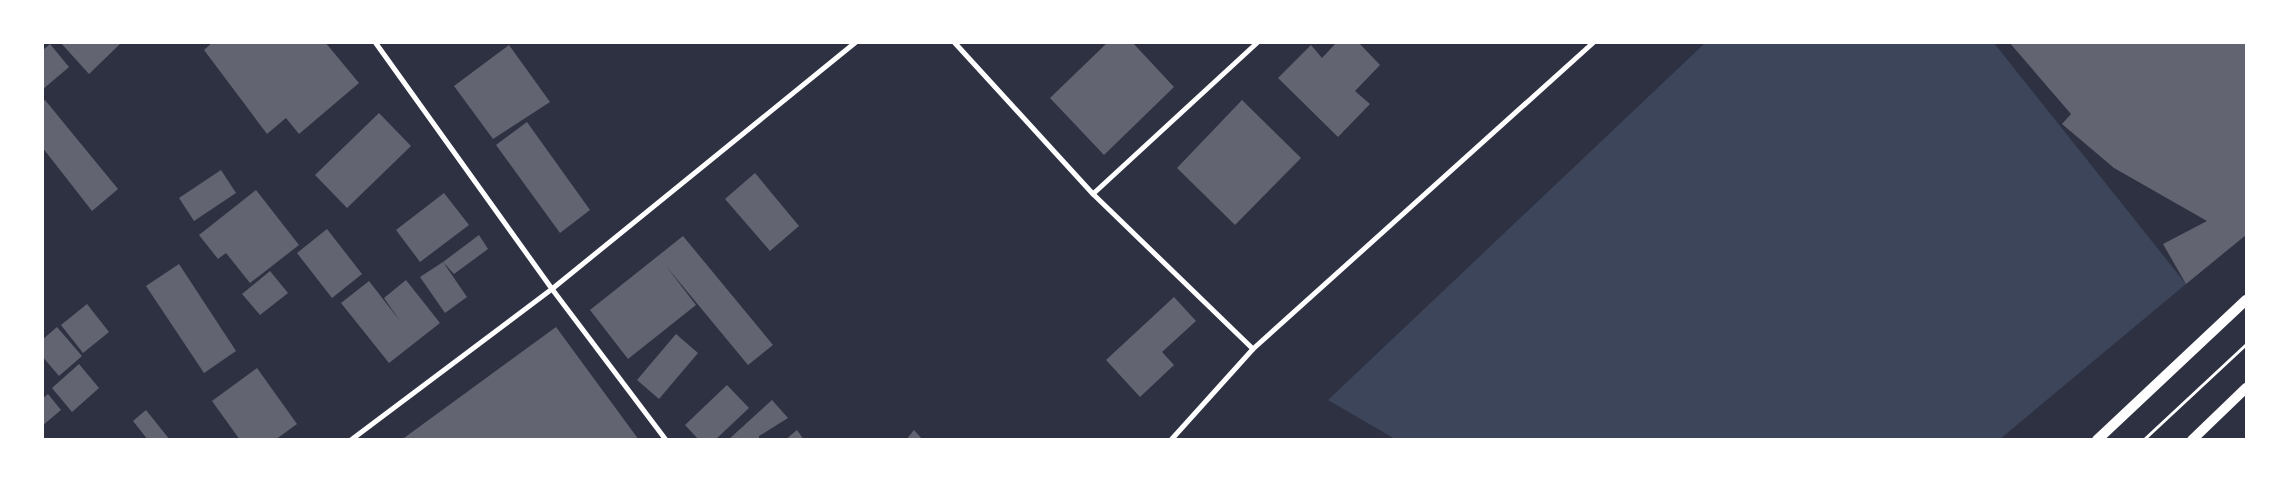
<svg xmlns="http://www.w3.org/2000/svg" width="2289" height="482" viewBox="0 0 2289 482" font-family="Jost,sans-serif">
	<rect width="100%" height="100%" fill="#2d3142"/>
	<path fill="#3c4559" d="M1705 43H1994L2186 284 2000 439H1395L1328 400Z"/>
	<g fill="#626471">
		<path d="M60 42H118L120 44 89 74Z"/>
		<path d="M213 42H325L359 83 299 134 286 118 267 134 204 50Z"/>
		<path d="M1108 42H1132L1174 87 1104 155 1050 98Z"/>
		<path d="M1337 42H1358L1380 65 1355 91 1370 104 1338 137 1278 78 1311 45 1322 58Z"/>
		<path d="M2009 42H2246V235L2186 284 2163 244 2207 221 2114 168 2062 124 2071 114Z"/>
		<path d="M50 44 69 67 42 90V51Z"/>
		<path d="M509 45 550 102 493 139 454 86Z"/>
		<path d="M45 100 118 189 92 211 42 147V101Z"/>
		<path d="M1242 100 1301 158 1235 225 1177 168Z"/>
		<path d="M379 113 411 146 347 208 315 175Z"/>
		<path d="M527 122 590 210 560 233 496 145Z"/>
		<path d="M221 170 236 193 194 221 179 198Z"/>
		<path d="M755 173 799 226 770 251 725 199Z"/>
		<path d="M256 190 299 245 250 283 226 253 218 259 199 235Z"/>
		<path d="M444 193 469 225 420 262 396 230Z"/>
		<path d="M327 229 362 274 332 298 297 253Z"/>
		<path d="M479 235 488 249 454 274 443 262Z"/>
		<path d="M683 236 773 345 748 365 666 266 696 305 628 359 590 310Z"/>
		<path d="M443 262 467 297 445 313 420 277Z"/>
		<path d="M179 264 236 351 204 373 146 286Z"/>
		<path d="M270 271 288 293 260 315 242 294Z"/>
		<path d="M406 280 440 323 389 363 341 303 369 281 400 321 384 298Z"/>
		<path d="M1174 297 1196 321 1162 352 1174 365 1140 397 1106 360Z"/>
		<path d="M87 304 109 332 83 353 61 325Z"/>
		<path d="M57 327 82 356 59 376 42 356V340Z"/>
		<path d="M556 327 639 440 404 438Z"/>
		<path d="M676 334 698 353 659 399 637 380Z"/>
		<path d="M79 364 99 388 72 412 52 388Z"/>
		<path d="M257 368 297 424 275 440H240L212 401Z"/>
		<path d="M727 385 749 408 715 440H699L685 425Z"/>
		<path d="M48 394 61 410 42 426V399Z"/>
		<path d="M772 400 788 418 759 436V440H728Z"/>
		<path d="M146 410 170 440H148L133 421Z"/>
		<path d="M797 430 804 440H785Z"/>
		<path d="M914 430 923 440H906Z"/>
	</g>
	<g fill="none" stroke-linecap="round" stroke-linejoin="round">
		<path stroke="#fff" stroke-width="3" d="M2144 440 2246 345"/>
		<g stroke="#fff" stroke-width="5">
			<path d="M375 42 552 289 666 440"/>
			<path d="M954 42 1093 194 1253 349"/>
			<path d="M1093 194 1258 42"/>
			<path d="M351 440 552 289 856 42"/>
			<path d="M1171 440 1253 349 1594 42"/>
		</g>
		<g stroke="#fff" stroke-width="10">
			<path d="M2097 440 2246 300"/>
			<path d="M2192 440 2246 388"/>
		</g>
	</g>
	<rect width="2289" height="482" fill="none" stroke="#ffffff" stroke-width="88"/>
</svg>
